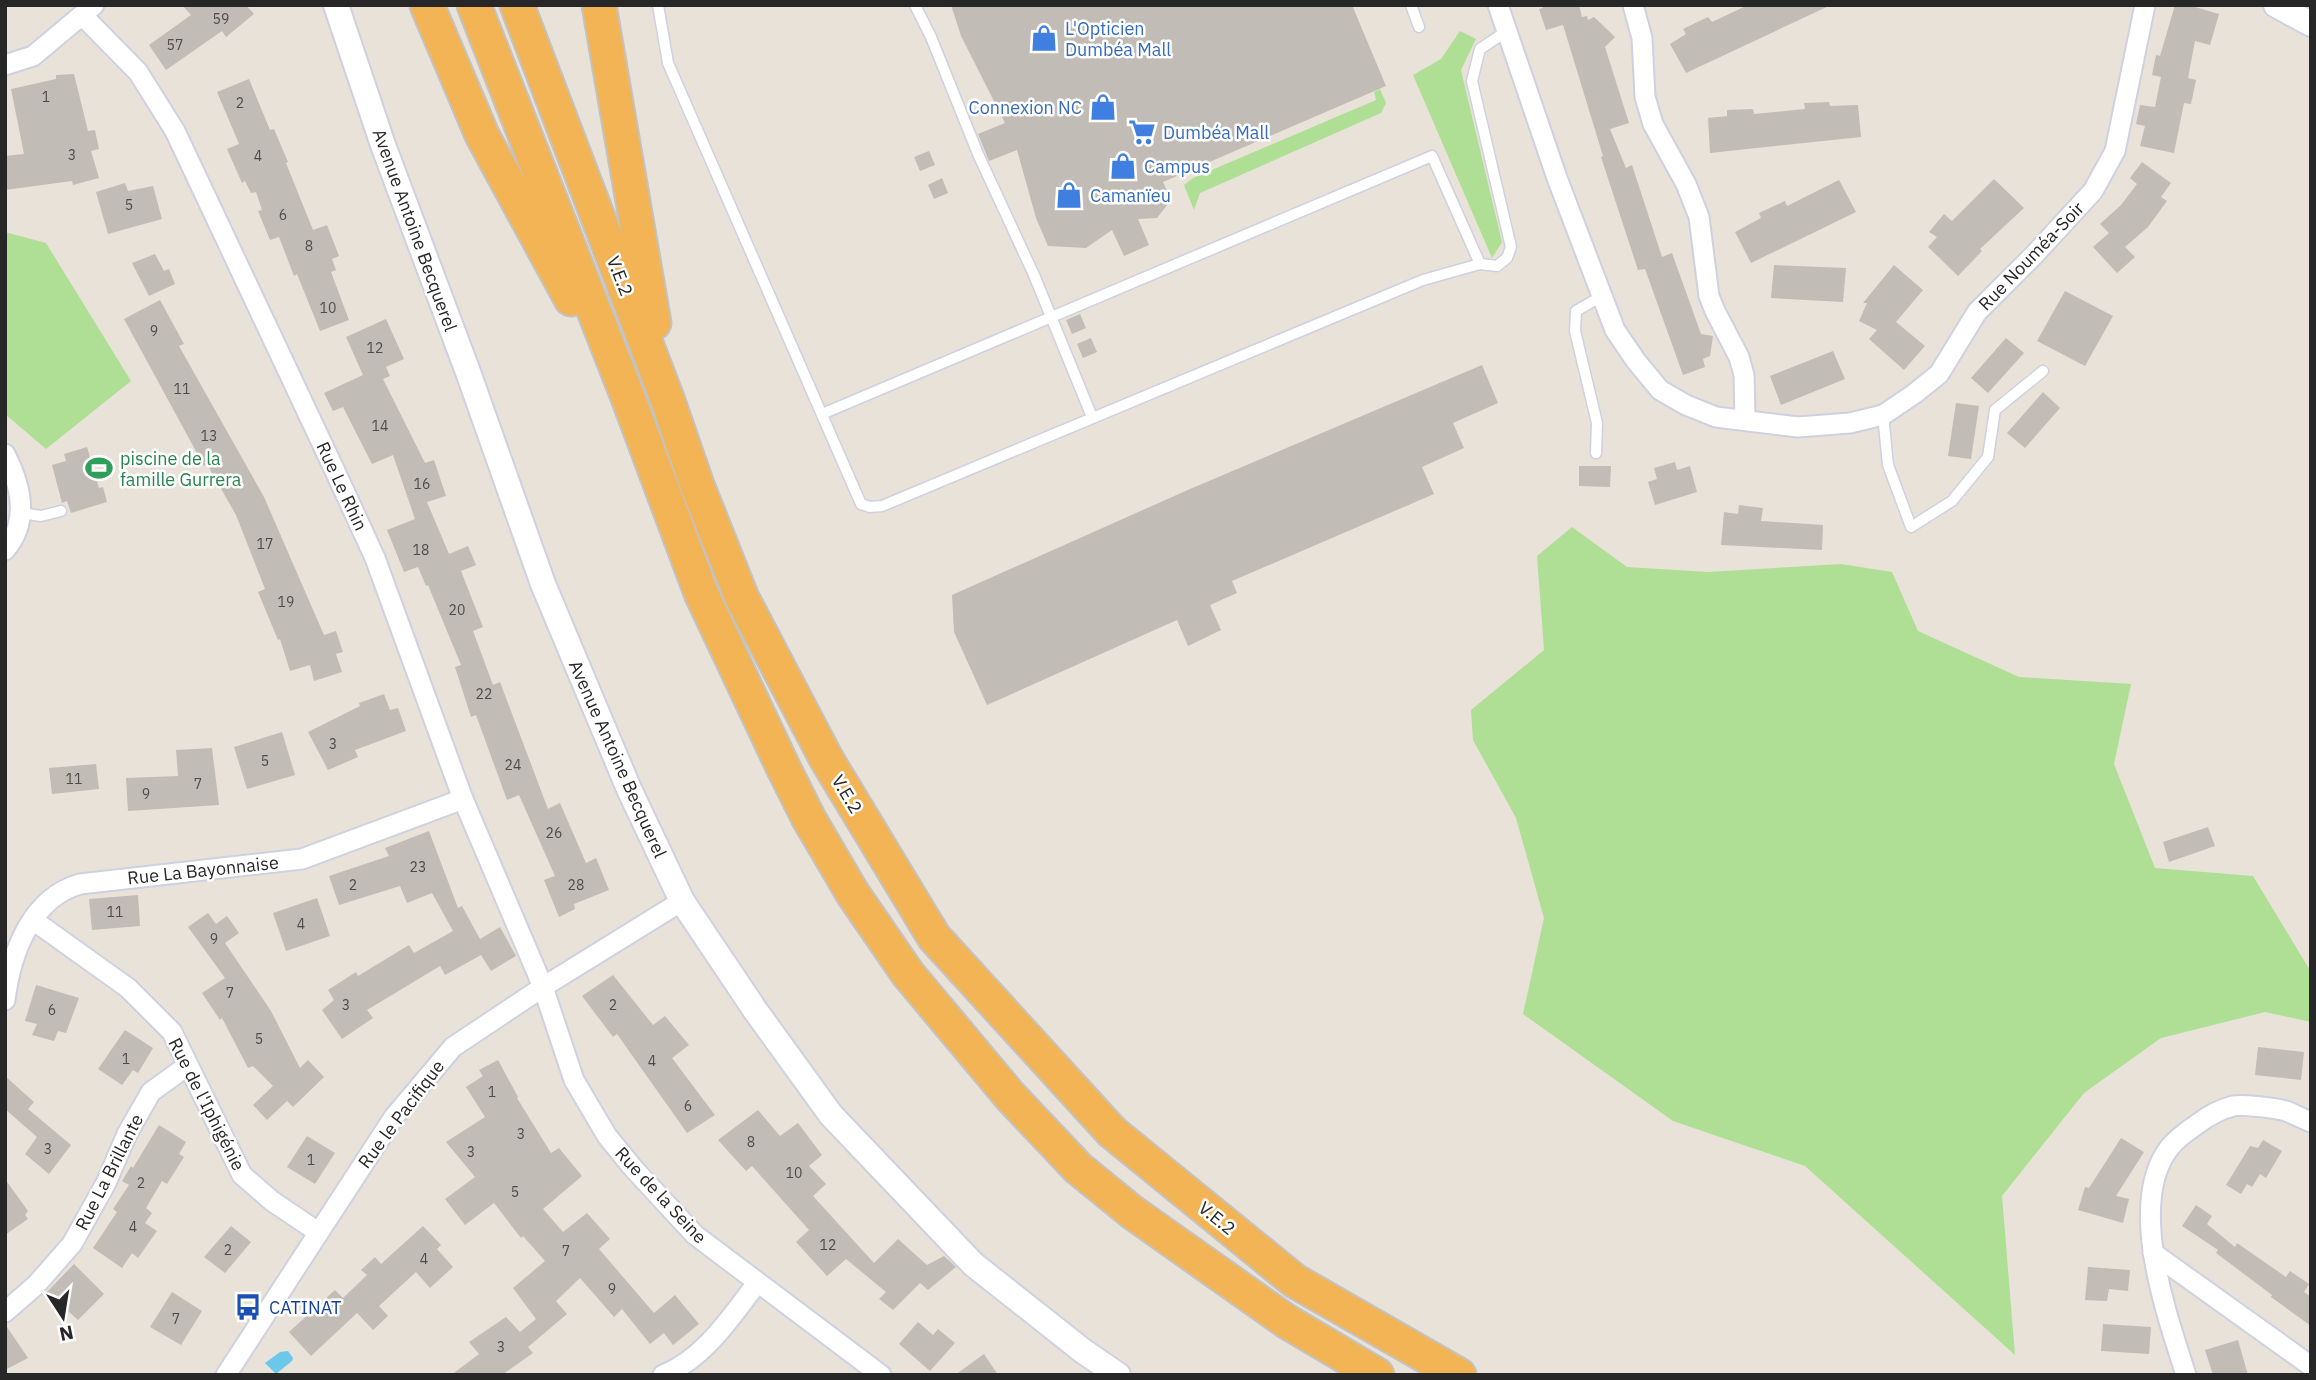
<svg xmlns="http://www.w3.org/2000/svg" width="2316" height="1380" viewBox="0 0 2316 1380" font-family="'IBM Plex Sans',sans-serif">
	<rect width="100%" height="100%" fill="#e9e2d8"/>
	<g fill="#aedf95">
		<path d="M1460 31 1476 39 1461 70 1502 242 1492 258 1413 75 1441 59Z"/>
		<path d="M1380 89 1386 103 1381 113 1200 193 1194 210 1184 185 1193 178 1376 100 1374 92Z"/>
		<path d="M5 232 46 243 131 381 46 449 5 414Z"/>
		<path d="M1572 527 1627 567 1708 572 1841 564 1892 572 1918 631 2019 677 2131 684 2114 764 2155 868 2253 876 2311 972V1022L2265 1012 2161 1038 2084 1093 2002 1196 2015 1355 1805 1166 1673 1121 1523 1014 1544 918 1516 818 1473 740 1471 710 1544 650 1537 556Z"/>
	</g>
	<path fill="#6cc8ea" d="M288 1351 293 1358 292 1361 276 1374 265 1363 280 1352Z"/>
	<g fill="#c1bcb5">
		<path d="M182 5H246L254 14 226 37 222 31 166 70 149 45 191 15Z"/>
		<path d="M951 5H1352L1386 86 1163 182 1171 200 1157 218 1138 219 1149 245 1124 256 1112 230 1086 248 1048 246 1036 218 1017 150 989 161 985 151 978 134 1005 123 961 36Z"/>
		<path d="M1542 5H1579L1582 17 1587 16 1588 20 1594 17 1615 37 1605 47 1629 123 1610 129 1626 168 1632 165 1662 257 1672 253 1701 334 1713 336 1710 356 1703 359 1705 367 1683 375 1645 269 1638 270 1601 157 1603 156 1563 25 1546 30 1539 9 1543 8Z"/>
		<path d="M1748 5H1831L1686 73 1670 44 1686 34 1683 29 1708 17 1712 22Z"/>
		<path d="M2175 5H2188L2219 14 2210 45 2195 41 2188 78 2196 80 2191 104 2184 103 2174 153 2140 146 2145 126 2136 124 2140 105 2155 107 2161 77 2152 75 2156 55 2160 56Z"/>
		<path d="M74 74 88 131 95 130 99 149 91 151 99 178 73 185 72 181 5 190V156L24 154 11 89 56 79V75Z"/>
		<path d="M249 79 270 130 274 129 288 162 286 163 313 230 327 225 339 256 332 259 336 270 331 272 349 320 320 331 297 274 294 276 279 237 270 240 258 211 262 210 256 192 251 193 245 181 242 183 227 149 239 144 217 92Z"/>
		<path d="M1829 102 1830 106 1858 105 1861 137 1710 153 1708 118 1727 116V110L1753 109 1754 114 1805 109 1804 103Z"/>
		<path d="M929 151 935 165 920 171 914 157Z"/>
		<path d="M2142 162 2171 183 2161 197 2167 201 2148 227 2125 247 2135 257 2117 273 2093 247 2109 233 2100 224 2121 205 2137 184 2130 178Z"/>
		<path d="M942 178 948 193 934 199 928 185Z"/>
		<path d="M1994 179 2024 208 1980 249 1982 251 1958 276 1928 247 1937 237 1929 232 1944 214 1952 221Z"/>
		<path d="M1839 180 1856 212 1751 263 1735 232 1761 218 1759 213 1785 201 1787 206Z"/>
		<path d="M125 183 128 191 153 186 162 219 108 234 96 192Z"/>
		<path d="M155 254 164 271 169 269 175 284 149 296 132 263Z"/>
		<path d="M1774 265 1846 268 1843 302 1771 298Z"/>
		<path d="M1894 265 1923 290 1896 322 1925 346 1904 370 1869 339 1877 330 1859 321 1867 303H1863Z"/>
		<path d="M2065 291 2113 316 2085 366 2037 341Z"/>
		<path d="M160 300 184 344 179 346 264 497 324 635 336 631 343 652 336 654 342 672 314 681 310 665 290 671 280 639 278 640 258 592 265 589 236 515 207 464 204 466 124 319Z"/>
		<path d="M1080 314 1086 328 1072 334 1066 320Z"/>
		<path d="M386 319 404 359 386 367 390 376 383 379 425 463 434 460 446 496 427 502 449 554 468 546 476 565 461 571 483 627 473 631 493 685 500 682 548 809 560 803 586 863 596 858 609 890 574 904 575 909 559 917 544 880 555 876 519 795 507 800 476 715 471 717 455 667 461 665 428 585 426 586 418 567 404 572 387 530 415 519 393 455 372 464 343 407 333 411 324 393 363 375 346 337Z"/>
		<path d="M1091 338 1097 352 1083 358 1077 344Z"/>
		<path d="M2006 338 2024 353 1988 393 1971 378Z"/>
		<path d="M1833 351 1845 379 1781 405 1770 376Z"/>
		<path d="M1482 365 1498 403 1453 423 1464 448 1422 467 1434 494 1232 581 1237 593 1210 605 1221 630 1188 646 1177 620 987 705 954 632 952 595 1190 489Z"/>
		<path d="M2043 392 2060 408 2025 448 2007 433Z"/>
		<path d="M1956 403 1979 406 1971 459 1948 456Z"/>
		<path d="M87 447 99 488 103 487 107 502 71 513 67 501 62 503 52 465 66 461 64 454Z"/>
		<path d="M1675 462 1677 470 1690 466 1697 492 1655 505 1648 482 1657 479 1654 468Z"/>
		<path d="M1579 466H1611L1610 487 1579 486Z"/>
		<path d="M1739 505 1763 508 1761 521 1823 525 1822 550 1721 545 1724 512 1738 514Z"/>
		<path d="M384 694 390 710 398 708 406 731 355 750 358 757 328 770 308 732 360 706 359 703Z"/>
		<path d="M282 732 295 775 247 789 234 747Z"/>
		<path d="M212 748 219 805 128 811 126 778 178 776 176 750Z"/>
		<path d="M96 764 99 789 52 794 49 768Z"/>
		<path d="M2208 827 2215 846 2169 862 2163 842Z"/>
		<path d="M429 831 458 908 462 906 480 939 500 927 516 956 491 971 481 955 445 975 440 966 367 1010 373 1018 342 1039 322 1010 334 1000 328 990 356 972 358 976 409 945 414 953 453 931 432 893 407 903 400 886 339 905 329 876 389 856 385 848Z"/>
		<path d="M138 895 140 926 92 930 89 899Z"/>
		<path d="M317 898 330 936 286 951 273 913Z"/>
		<path d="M208 913 216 924 227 916 239 933 225 943 271 1011 300 1068 308 1060 324 1077 293 1107 287 1101 267 1120 253 1105 273 1086 253 1066 248 1068 222 1018 220 1020 202 993 225 978 188 927Z"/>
		<path d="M613 975 653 1025 665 1016 689 1045 672 1058 715 1115 687 1133 617 1034 613 1037 582 996Z"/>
		<path d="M36 985 79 998 66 1033 58 1031 54 1041 32 1035 37 1024 25 1021Z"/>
		<path d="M125 1030 153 1048 138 1073 133 1070 122 1085 98 1069Z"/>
		<path d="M2258 1047 2304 1052 2301 1080 2255 1075Z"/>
		<path d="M498 1060 518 1097 517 1098 551 1153 559 1148 582 1176 543 1209 563 1232 587 1213 610 1239 599 1249 654 1313 675 1295 699 1324 673 1345 664 1333 650 1344 622 1309 614 1317 580 1278 556 1301 567 1314 528 1347 533 1353 502 1375H451L479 1354 469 1342 506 1317 520 1332 536 1319 513 1288 545 1261 523 1236 521 1238 494 1203 465 1225 445 1199 475 1177 446 1142 485 1117 466 1087 483 1076 479 1070Z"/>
		<path d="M5 1076 34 1102 28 1109 71 1145 49 1174 25 1154 37 1137 5 1109Z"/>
		<path d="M758 1110 780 1136 798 1123 822 1155 809 1166 826 1184 813 1196 874 1263 898 1239 927 1265 944 1256 956 1267 928 1290 920 1283 893 1310 879 1299 886 1292 846 1259 827 1276 796 1242 809 1230 752 1166 746 1171 718 1140Z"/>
		<path d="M159 1125 186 1142 179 1154 184 1157 167 1184 162 1181 146 1208 152 1213 145 1223 157 1231 138 1258 132 1253 122 1268 93 1248 117 1212 113 1209 129 1185 122 1181 131 1166 133 1168Z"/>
		<path d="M307 1136 335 1153 315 1184 287 1167Z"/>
		<path d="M2121 1138 2144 1152 2116 1196 2129 1199 2123 1223 2078 1210 2085 1187 2089 1188Z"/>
		<path d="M2263 1140 2282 1151 2266 1178 2260 1174 2252 1187 2247 1184 2241 1194 2226 1185 2250 1146 2258 1148Z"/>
		<path d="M5 1179 28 1211 25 1215 28 1219 5 1235Z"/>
		<path d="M2196 1205 2212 1216 2207 1224 2235 1247 2237 1243 2286 1277 2290 1271 2309 1284 2304 1292 2311 1297V1326L2271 1297 2272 1295 2216 1253 2218 1250 2182 1226Z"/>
		<path d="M231 1226 251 1242 225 1273 204 1257Z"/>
		<path d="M423 1226 441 1245 437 1249 453 1267 430 1288 416 1272 379 1306 388 1316 373 1330 357 1313 311 1356 289 1332 335 1290 343 1298 367 1275 361 1270 375 1257 381 1264Z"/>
		<path d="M74 1264 104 1294 78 1320 47 1292Z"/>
		<path d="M2088 1267 2130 1270 2128 1291 2109 1289 2107 1301 2085 1300Z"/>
		<path d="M172 1292 202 1311 181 1345 150 1327Z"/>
		<path d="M918 1322 933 1335 938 1329 955 1343 930 1371 899 1344Z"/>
		<path d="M5 1324 28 1358 5 1370Z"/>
		<path d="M2103 1324 2151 1327 2149 1354 2101 1351Z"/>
		<path d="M2238 1340 2248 1375H2213L2205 1350Z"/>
		<path d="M984 1354 998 1375H955Z"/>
	</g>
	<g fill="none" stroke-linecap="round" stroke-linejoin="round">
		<defs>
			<g id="service">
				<path d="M658 5 668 63 861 504 870 507 882 506 1423 280 1480 264 1497 266 1507 258 1511 247 1472 81 1480 49 1507 31"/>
				<path d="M915 5 931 37 978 154 1034 275 1092 417"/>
				<path d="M1411 5 1419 27"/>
				<path d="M822 414 1432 156 1480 264"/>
				<path d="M1883 415 1888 465 1911 527 1952 501 1988 457 1995 410 2043 371"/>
				<path d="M1596 453 1597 423 1575 331 1576 311 1602 296"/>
				<path d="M21 513 41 516 61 511"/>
			</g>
			<g id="minor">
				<path d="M1498 5 1557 178 1615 330 1636 361 1660 390 1686 405 1716 417 1798 427 1850 423 1883 415 1914 394 1939 374 1977 312 2035 254 2093 191 2115 151 2145 5"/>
				<path d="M1633 5 1642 38 1645 97 1653 124 1686 184 1699 217 1709 296 1715 311 1739 357 1744 375 1745 420"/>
				<path d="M83 16 138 72 175 131 335 471 375 558 463 799 543 987 574 1080 607 1136 633 1168 695 1235 881 1375"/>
				<path d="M5 65 33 56 94 5"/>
				<path d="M5 454C21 485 30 521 5 550"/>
				<path d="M33 920 128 988 172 1032 242 1175 272 1201 318 1232"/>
				<path d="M5 1000C11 953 31 898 80 884L302 859 463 799"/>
				<path d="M2153 1253 2311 1366"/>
				<path d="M5 1312 36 1285 72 1244 106 1183 127 1134 151 1092 187 1066"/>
				<path d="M226 1375 394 1117 453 1047 543 987 682 901"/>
				<path d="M663 1375C704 1359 731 1317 757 1283"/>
				<path d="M2186 1375C2167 1315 2126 1202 2170 1147 2178 1137 2189 1130 2199 1123 2208 1116 2222 1109 2233 1106 2242 1104 2276 1108 2286 1111 2294 1114 2303 1119 2311 1122"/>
			</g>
			<g id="tertiary">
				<path d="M336 5 383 145 468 372 543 584 629 789 682 901 755 1010 831 1115 973 1264 1083 1351 1118 1375"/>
				<path d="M2276 5 2311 24"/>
			</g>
			<g id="trunk">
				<path d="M427 5 482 135 571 299"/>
				<path d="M474 5 627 395 701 593 782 765 809 819 853 894 908 974 1010 1096 1078 1168 1132 1212 1286 1321 1377 1375"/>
				<path d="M517 5 668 401 697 485 742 598 827 760 934 937 1112 1132 1295 1281 1459 1375"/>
				<path d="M599 5 654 323"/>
			</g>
		</defs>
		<use href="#service" stroke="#cdd1e0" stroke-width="13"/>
		<use href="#minor" stroke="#cdd1e0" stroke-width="23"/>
		<use href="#tertiary" stroke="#cdd1e0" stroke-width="28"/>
		<use href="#trunk" stroke="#c3c3c3" stroke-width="37"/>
		<use href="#service" stroke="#fff" stroke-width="10"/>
		<use href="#minor" stroke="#fff" stroke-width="19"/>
		<use href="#tertiary" stroke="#fff" stroke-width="24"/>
		<use href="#trunk" stroke="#f3b456" stroke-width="33"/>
	</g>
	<defs>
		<symbol id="shop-bare" viewBox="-9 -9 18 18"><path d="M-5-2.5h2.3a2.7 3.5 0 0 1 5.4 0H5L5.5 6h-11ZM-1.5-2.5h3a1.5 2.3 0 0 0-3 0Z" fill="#3f7fe0" stroke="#fff" stroke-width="2.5" paint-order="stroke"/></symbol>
		<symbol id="supermarket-bare" viewBox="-9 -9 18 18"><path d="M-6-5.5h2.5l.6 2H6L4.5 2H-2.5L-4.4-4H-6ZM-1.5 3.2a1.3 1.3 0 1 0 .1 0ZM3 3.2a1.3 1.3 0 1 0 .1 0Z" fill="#3f7fe0" stroke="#fff" stroke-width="2.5" paint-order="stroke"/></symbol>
		<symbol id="stadium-bare" viewBox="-9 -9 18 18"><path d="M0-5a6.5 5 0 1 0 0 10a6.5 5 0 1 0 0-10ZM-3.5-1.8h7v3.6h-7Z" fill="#2e9e5b" stroke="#fff" stroke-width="2.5" paint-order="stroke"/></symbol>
		<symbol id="bus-bare" viewBox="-9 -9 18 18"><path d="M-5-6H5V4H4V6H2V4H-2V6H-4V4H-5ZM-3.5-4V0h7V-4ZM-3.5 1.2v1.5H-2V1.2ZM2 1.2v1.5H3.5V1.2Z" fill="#1a4fb4" stroke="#fff" stroke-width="2.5" paint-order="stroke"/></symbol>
	</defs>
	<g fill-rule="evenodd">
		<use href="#shop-bare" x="1025" y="19" width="38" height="38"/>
		<use href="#shop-bare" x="1084" y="88" width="38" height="38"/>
		<use href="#supermarket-bare" x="1123" y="113" width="38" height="38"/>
		<use href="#shop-bare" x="1104" y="147" width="38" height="38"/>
		<use href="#shop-bare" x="1050" y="176" width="38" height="38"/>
		<use href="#stadium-bare" x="80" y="449" width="38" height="38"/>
		<use href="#bus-bare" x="229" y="1288" width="38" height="38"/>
	</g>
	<g text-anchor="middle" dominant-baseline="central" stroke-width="5" stroke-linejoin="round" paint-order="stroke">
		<g font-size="14" fill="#4e4c4a">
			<text x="221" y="19">59</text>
			<text x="175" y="45">57</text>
			<text x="46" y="97">1</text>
			<text x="240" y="103">2</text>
			<text x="72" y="155">3</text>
			<text x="258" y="156">4</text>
			<text x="129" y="205">5</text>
			<text x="283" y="215">6</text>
			<text x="309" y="246">8</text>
			<text x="328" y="308">10</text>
			<text x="154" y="331">9</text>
			<text x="375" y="348">12</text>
			<text x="182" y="389">11</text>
			<text x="380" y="426">14</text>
			<text x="209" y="436">13</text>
			<text x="422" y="484">16</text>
			<text x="265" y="544">17</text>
			<text x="421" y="550">18</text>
			<text x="286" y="602">19</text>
			<text x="457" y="610">20</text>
			<text x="484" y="694">22</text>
			<text x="333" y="744">3</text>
			<text x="265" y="761">5</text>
			<text x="513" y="765">24</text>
			<text x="74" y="779">11</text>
			<text x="198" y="784">7</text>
			<text x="146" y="794">9</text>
			<text x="554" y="833">26</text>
			<text x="418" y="867">23</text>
			<text x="353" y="885">2</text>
			<text x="576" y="885">28</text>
			<text x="115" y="912">11</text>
			<text x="301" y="924">4</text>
			<text x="214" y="939">9</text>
			<text x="230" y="993">7</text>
			<text x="346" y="1005">3</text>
			<text x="613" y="1005">2</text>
			<text x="52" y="1010">6</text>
			<text x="259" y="1039">5</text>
			<text x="126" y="1059">1</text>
			<text x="652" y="1061">4</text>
			<text x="492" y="1092">1</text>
			<text x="688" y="1106">6</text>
			<text x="521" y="1134">3</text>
			<text x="751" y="1142">8</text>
			<text x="48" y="1149">3</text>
			<text x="471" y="1152">3</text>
			<text x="311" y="1160">1</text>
			<text x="794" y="1173">10</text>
			<text x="141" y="1183">2</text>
			<text x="515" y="1192">5</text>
			<text x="133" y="1227">4</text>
			<text x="828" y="1245">12</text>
			<text x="228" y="1250">2</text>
			<text x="566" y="1251">7</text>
			<text x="424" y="1259">4</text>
			<text x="612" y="1289">9</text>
			<text x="176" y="1319">7</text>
			<text x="501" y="1347">3</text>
		</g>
		<g font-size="18" fill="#366cbe" stroke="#fff" text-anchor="start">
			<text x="1065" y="28">L'Opticien<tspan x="1065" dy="21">Dumbéa Mall</tspan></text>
			<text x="1082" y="107" text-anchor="end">Connexion NC</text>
			<text x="1163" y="132">Dumbéa Mall</text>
			<text x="1144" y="166">Campus</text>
			<text x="1090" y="195">Camanïeu</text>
		</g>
		<g font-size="18" fill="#272727" stroke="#fff">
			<text transform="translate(415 230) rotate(70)">Avenue Antoine Becquerel</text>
			<text transform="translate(2031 256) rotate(-46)">Rue Nouméa-Soir</text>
			<text transform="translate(620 276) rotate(69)">V.E.2</text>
			<text transform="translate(342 486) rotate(65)">Rue Le Rhin</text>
			<text transform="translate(618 759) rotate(66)">Avenue Antoine Becquerel</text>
			<text transform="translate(847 794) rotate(59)">V.E.2</text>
			<text transform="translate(203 870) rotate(-6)">Rue La Bayonnaise</text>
			<text transform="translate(207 1104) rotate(63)">Rue de l'Iphigénie</text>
			<text transform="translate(401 1114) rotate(-53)">Rue le Pacifique</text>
			<text transform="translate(109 1172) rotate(-63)">Rue La Brillante</text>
			<text transform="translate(661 1195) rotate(47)">Rue de la Seine</text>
			<text transform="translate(1217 1218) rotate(39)">V.E.2</text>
		</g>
		<g font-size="18" fill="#27864d" stroke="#fff" text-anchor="start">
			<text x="120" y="458">piscine de la<tspan x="120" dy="21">famille Gurrera</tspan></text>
		</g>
		<g font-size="18" fill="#164399" stroke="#fff" text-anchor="start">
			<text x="269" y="1307">CATINAT</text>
		</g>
	</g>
	<rect width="2316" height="1380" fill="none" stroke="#272727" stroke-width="14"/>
	<g transform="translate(63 1317) rotate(168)" stroke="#ffffff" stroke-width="5" paint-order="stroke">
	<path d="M0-5L12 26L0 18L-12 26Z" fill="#272727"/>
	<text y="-10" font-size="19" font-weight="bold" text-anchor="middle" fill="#272727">N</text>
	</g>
</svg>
